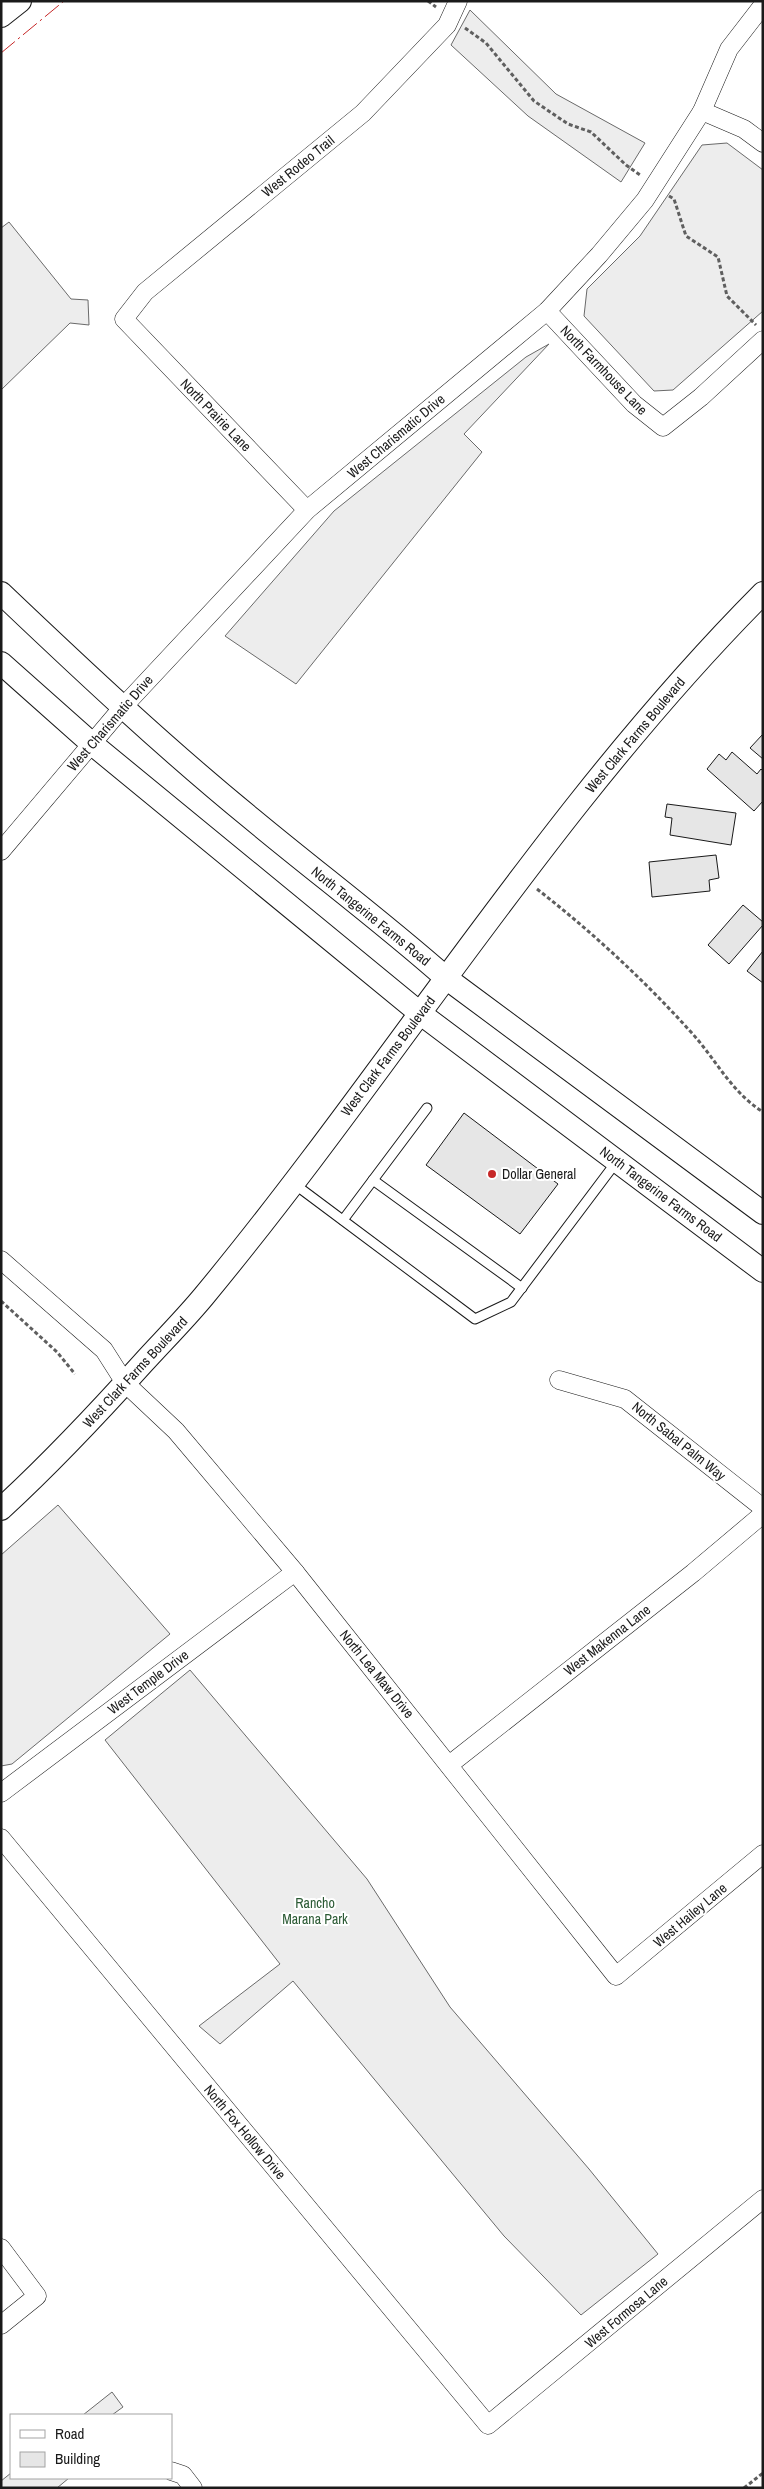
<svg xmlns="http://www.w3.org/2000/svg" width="764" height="2489" viewBox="0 0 764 2489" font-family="'Archivo Narrow',sans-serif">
	<rect width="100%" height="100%" fill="#fff"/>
	<g fill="#ededed" stroke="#6a6a6a">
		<path d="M470 10 556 94 645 143 621 182 528 116 451 45Z"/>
		<path d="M727 143 763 170V311L673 390 654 391 584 316 587 289 640 236 702 145Z"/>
		<path d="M9 222 71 299 88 300 89 325 70 323 1 390V228Z"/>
		<path d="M549 344 464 434 482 452 296 684 225 636 334 511 526 357Z"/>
		<path d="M58 1505 170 1634 12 1764 1 1766V1555Z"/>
		<path d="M190 1670 367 1879 450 2007 589 2169 658 2254 581 2315 504 2236 293 1981 220 2044 199 2026 280 1964 105 1740Z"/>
		<path d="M112 2392 123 2407 112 2415H83Z"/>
		<path d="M11 2473V2478H69L57 2488H1V2481Z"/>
	</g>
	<g fill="#e6e6e6" stroke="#1a1a1a">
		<path d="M763 734V759L750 748Z"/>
		<path d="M732 752 757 774 761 769 763 771V801L754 811 707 769 719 754 726 760Z"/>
		<path d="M667 804 736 813 731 845 670 835 672 818 665 817Z"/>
		<path d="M716 855 719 878 709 880 710 891 652 897 649 862Z"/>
		<path d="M743 905 763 922V925L729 964 708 945Z"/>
		<path d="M763 951V983L747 971Z"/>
		<path d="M464 1113 558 1184 520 1234 426 1165Z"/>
	</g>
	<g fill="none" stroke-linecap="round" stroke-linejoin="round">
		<defs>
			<g id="service">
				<path d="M373 1180 522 1288"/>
				<path d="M293 1183 475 1319 511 1302 617 1161"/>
				<path d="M343 1220 427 1108"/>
			</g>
			<g id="minor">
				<path d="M702 111 744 129 763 143"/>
				<path d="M547 311 634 404 663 427 701 397 763 340"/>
				<path d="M307 510 124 319 145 292 363 113 447 25 458 1"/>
				<path d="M1 851 122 708 307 510 547 311 599 255 645 200 702 111 729 49 763 5"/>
				<path d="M1 1260 104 1350 125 1383 176 1431 295 1572 616 1976 763 1854"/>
				<path d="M559 1380 625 1399 763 1508"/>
				<path d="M449 1765 693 1573 763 1514"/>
				<path d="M1 1793 295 1572"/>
				<path d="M1 1838 488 2425 763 2199"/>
				<path d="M1 2248 37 2296 1 2325"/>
				<path d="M171 2471 183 2475 193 2488"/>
			</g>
			<g id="tertiary">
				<path d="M1 16 20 1"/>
				<path d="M1 593C83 671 165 748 252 819 317 873 384 923 446 978L763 1213"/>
				<path d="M1 663 91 743 421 1014 763 1271"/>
				<path d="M1 1509C51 1463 98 1413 143 1363 163 1341 185 1319 204 1296 395 1065 551 806 763 593"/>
			</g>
		</defs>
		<use href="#service" stroke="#1a1a1a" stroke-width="11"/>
		<use href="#minor" stroke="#1a1a1a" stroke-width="19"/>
		<use href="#tertiary" stroke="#1a1a1a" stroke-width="24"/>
		<g stroke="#5f5f5f" stroke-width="3" stroke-dasharray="4 2.5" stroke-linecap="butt">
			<path d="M428 1 436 7"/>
			<path d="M465 28 486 43 534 101 568 124 591 132 626 165 640 175"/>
			<path d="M669 196 674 199 686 236 718 257 727 296 756 325"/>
			<path d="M537 889C592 932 643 979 690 1031 716 1059 730 1091 763 1112"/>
			<path d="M1 1301 57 1352 75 1374"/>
			<path d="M744 2488 763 2473"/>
		</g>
		<use href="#service" stroke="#fff" stroke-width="9"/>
		<use href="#minor" stroke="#fff" stroke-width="18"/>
		<use href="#tertiary" stroke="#fff" stroke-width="22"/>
		<path stroke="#c62828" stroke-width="1" stroke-dasharray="18 4 2.5 4" stroke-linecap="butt" d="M1 53 64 1"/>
	</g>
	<circle fill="#c62828" stroke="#fff" stroke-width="2" cx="492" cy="1174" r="5"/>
	<g text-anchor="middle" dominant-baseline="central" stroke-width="4" stroke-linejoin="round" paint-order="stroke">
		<g font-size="14" fill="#1a1a1a" stroke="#fff">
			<text transform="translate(298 166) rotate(-39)">West Rodeo Trail</text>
			<text transform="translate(604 370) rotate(46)">North Farmhouse Lane</text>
			<text transform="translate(216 415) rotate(46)">North Prairie Lane</text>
			<text transform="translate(396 436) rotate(-40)">West Charismatic Drive</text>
			<text transform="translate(110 723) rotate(-49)">West Charismatic Drive</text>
			<text transform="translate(635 735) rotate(-50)">West Clark Farms Boulevard</text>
			<text transform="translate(371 916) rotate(39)">North Tangerine Farms Road</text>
			<text transform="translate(388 1056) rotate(-53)">West Clark Farms Boulevard</text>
			<text transform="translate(661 1194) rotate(37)">North Tangerine Farms Road</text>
			<text transform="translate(135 1372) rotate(-47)">West Clark Farms Boulevard</text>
			<text transform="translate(679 1441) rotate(39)">North Sabal Palm Way</text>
			<text transform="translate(607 1640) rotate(-38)">West Makenna Lane</text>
			<text transform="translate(377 1674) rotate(51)">North Lea Maw Drive</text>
			<text transform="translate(148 1682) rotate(-37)">West Temple Drive</text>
			<text transform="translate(690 1915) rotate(-40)">West Hailey Lane</text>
			<text transform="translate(245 2132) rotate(50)">North Fox Hollow Drive</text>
			<text transform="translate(626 2312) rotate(-40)">West Formosa Lane</text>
		</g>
		<g font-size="14" fill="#1a1a1a" stroke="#fff" text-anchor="start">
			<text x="502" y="1174">Dollar General</text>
		</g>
		<g font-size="14" fill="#2b5a34" stroke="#fff">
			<text x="315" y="1903">Rancho<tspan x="315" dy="16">Marana Park</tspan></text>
		</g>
	</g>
	<rect width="764" height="2489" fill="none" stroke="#1a1a1a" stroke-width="5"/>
	<rect x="10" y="2414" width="162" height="65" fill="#ffffff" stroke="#a3a3a3"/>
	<rect x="20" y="2430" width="25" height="8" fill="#ffffff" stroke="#a3a3a3"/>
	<text x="55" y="2439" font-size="15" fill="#1a1a1a">Road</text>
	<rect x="20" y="2452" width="25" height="15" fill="#e6e6e6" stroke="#a3a3a3"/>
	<text x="55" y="2464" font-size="15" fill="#1a1a1a">Building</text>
</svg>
